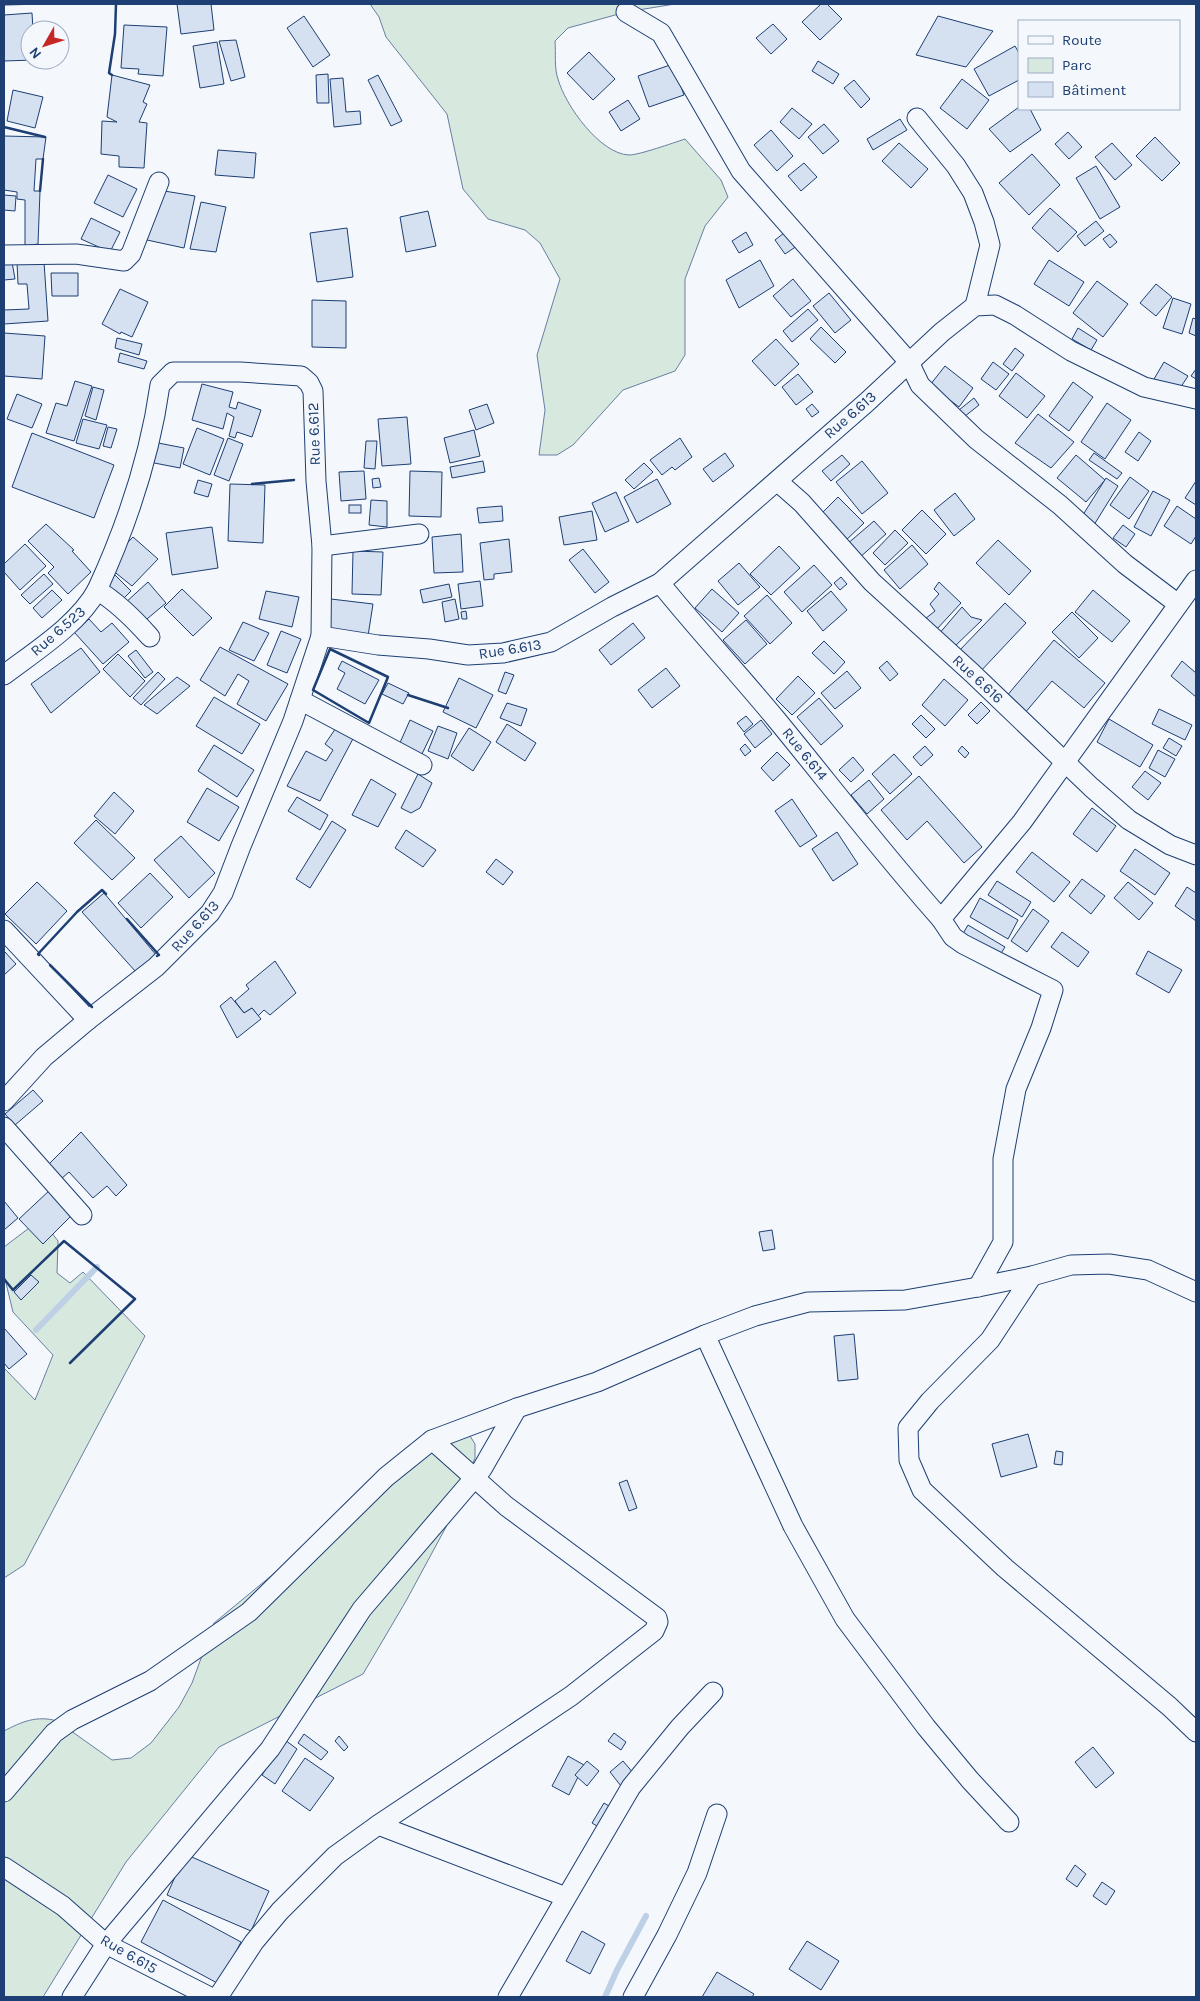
<svg xmlns="http://www.w3.org/2000/svg" width="1200" height="2001" viewBox="0 0 1200 2001" font-family="Karla,sans-serif">
	<rect width="100%" height="100%" fill="#f4f7fb"/>
	<g fill="#d7e8df" stroke="#687fa3">
		<path d="M370 4H675L626 12 568 28 555 41C556 53 554 68 558 79 565 105 600 154 629 155 639 155 673 143 685 139L721 180 728 197 705 226 685 279V355L675 371 623 390 573 445 557 455H539L545 410 537 355 560 279 540 243 525 230 488 219 463 189 447 114 386 37 379 17Z"/>
		<path d="M41 1219 58 1241 57 1273 70 1283 83 1272 145 1336 24 1565 4 1578V1368L35 1400 53 1355 13 1312 4 1275V1247Z"/>
		<path d="M454 1425 470 1436 475 1444V1458L446 1527 406 1601 363 1674 219 1747 126 1862 43 1997H4V1731C21 1722 37 1715 57 1721L112 1760 131 1758 151 1743 179 1707 192 1683 214 1623Z"/>
	</g>
	<g fill="none" stroke-linecap="round" stroke-linejoin="round">
		<g stroke="#bed0e5" stroke-width="6">
			<path d="M36 1330 97 1267"/>
			<path d="M605 1997 617 1970 646 1916"/>
		</g>
	</g>
	<g fill="#d5e0f0" stroke="#1d3f73">
		<path d="M4 4H45L4 5Z"/>
		<path d="M177 4H211L214 30 181 34Z"/>
		<path d="M821 4H827L842 19 820 40 802 22Z"/>
		<path d="M32 13 33 30H30V60H34L4 61V15Z"/>
		<path d="M304 16 330 55 313 67 287 28Z"/>
		<path d="M938 16 993 31 966 67 916 55Z"/>
		<path d="M773 24 787 39 771 54 756 38Z"/>
		<path d="M124 25 167 27 163 76 138 74 139 69 121 68Z"/>
		<path d="M236 40 245 77 231 81 219 41Z"/>
		<path d="M217 42 224 84 200 88 193 46Z"/>
		<path d="M1015 46 1019 53V80L989 96 974 69Z"/>
		<path d="M589 52 615 79 593 100 567 73Z"/>
		<path d="M818 61 839 74 833 84 812 71Z"/>
		<path d="M673 64 684 95 649 107 638 76Z"/>
		<path d="M328 74 329 103H317L316 75Z"/>
		<path d="M112 75 150 85 143 102 147 104 139 122 147 123 144 168 119 167V156L101 154 102 121 117 122 107 117Z"/>
		<path d="M378 75 402 121 391 126 368 80Z"/>
		<path d="M343 78 346 112 360 111 361 124 334 127 330 79Z"/>
		<path d="M962 79 989 100 967 129 940 108Z"/>
		<path d="M854 80 870 99 861 108 844 88Z"/>
		<path d="M13 90 43 97 35 128 7 121Z"/>
		<path d="M628 100 640 119 621 131 609 112Z"/>
		<path d="M1019 107V109H1030L1041 130 1010 152 989 129Z"/>
		<path d="M792 108 812 124 799 139 780 122Z"/>
		<path d="M900 119 907 130 873 150 867 139Z"/>
		<path d="M824 124 839 141 823 154 808 137Z"/>
		<path d="M771 130 793 156 777 171 754 145Z"/>
		<path d="M1068 132 1082 147 1069 159 1055 144Z"/>
		<path d="M4 136 46 137 43 159H36L34 191H40L38 244 25 246V200L17 199V192L4 190Z"/>
		<path d="M1155 137 1180 163 1162 181 1136 156Z"/>
		<path d="M899 143 928 169 911 188 882 161Z"/>
		<path d="M1112 143 1132 165 1115 180 1095 157Z"/>
		<path d="M218 150 256 153 254 178 215 175Z"/>
		<path d="M1032 154 1060 185 1029 215 999 183Z"/>
		<path d="M804 163 817 177 801 191 788 176Z"/>
		<path d="M1096 166 1120 207 1100 219 1076 178Z"/>
		<path d="M108 175 137 189 123 217 94 203Z"/>
		<path d="M158 190 195 196 184 248 147 240Z"/>
		<path d="M4 195 16 196 15 211 4 210Z"/>
		<path d="M201 202 226 207 216 252 190 249Z"/>
		<path d="M1050 208 1077 232 1058 252 1032 228Z"/>
		<path d="M428 211 436 246 406 252 400 217Z"/>
		<path d="M91 218 120 232 110 252 81 239Z"/>
		<path d="M1096 221 1104 231 1085 246 1077 236Z"/>
		<path d="M347 228 353 277 317 282 310 233Z"/>
		<path d="M789 229 800 244 785 254 775 240Z"/>
		<path d="M746 232 753 245 739 253 732 241Z"/>
		<path d="M1110 234 1117 242 1110 248 1103 239Z"/>
		<path d="M760 260 774 286 739 308 726 280Z"/>
		<path d="M1049 260 1084 282 1069 306 1034 284Z"/>
		<path d="M12 262 15 279 4 280V263Z"/>
		<path d="M17 262H44L48 321 4 324V310L29 309 27 284H18Z"/>
		<path d="M51 273H78V296H52Z"/>
		<path d="M793 279 811 301 791 317 773 296Z"/>
		<path d="M1097 281 1128 304 1103 337 1073 313Z"/>
		<path d="M1156 284 1172 297 1156 316 1140 303Z"/>
		<path d="M120 289 148 302 132 337 121 332 120 334 102 324Z"/>
		<path d="M829 293 851 320 835 333 813 306Z"/>
		<path d="M1173 298 1191 304 1182 334 1163 328Z"/>
		<path d="M312 300 346 301V348L312 347Z"/>
		<path d="M808 309 818 320 792 342 783 331Z"/>
		<path d="M1193 318 1196 319V336L1189 333Z"/>
		<path d="M821 327 846 352 835 363 810 339Z"/>
		<path d="M1078 328 1097 340 1091 350 1072 339Z"/>
		<path d="M4 333 45 336 42 379 4 376Z"/>
		<path d="M117 338 142 344 139 355 115 348Z"/>
		<path d="M776 339 799 364 775 386 752 361Z"/>
		<path d="M1015 348 1024 355 1012 371 1003 364Z"/>
		<path d="M120 353 147 361 144 369 118 362Z"/>
		<path d="M993 362 1009 374 996 390 981 379Z"/>
		<path d="M1164 362 1188 376 1177 393 1154 379Z"/>
		<path d="M945 366 973 388 959 407 930 385Z"/>
		<path d="M1196 369V379L1191 376Z"/>
		<path d="M1016 373 1045 396 1027 418 999 396Z"/>
		<path d="M798 374 813 392 796 405 782 387Z"/>
		<path d="M75 381 92 386 74 441 46 433 56 403 67 406Z"/>
		<path d="M1073 382 1093 397 1069 431 1049 416Z"/>
		<path d="M202 384 233 392 229 407 236 409 238 402 261 410 252 437 237 432 235 438 229 436 234 417 227 413 223 429 192 420Z"/>
		<path d="M93 387 104 390 96 420 85 416Z"/>
		<path d="M17 394 42 404 32 428 7 419Z"/>
		<path d="M974 398 979 405 964 417 959 410Z"/>
		<path d="M1107 403 1131 420 1105 459 1081 442Z"/>
		<path d="M487 404 494 423 476 430 469 410Z"/>
		<path d="M812 404 819 412 812 417 806 409Z"/>
		<path d="M1038 414 1074 442 1051 468 1015 443Z"/>
		<path d="M407 417 411 464 382 466 378 419Z"/>
		<path d="M83 419 107 425 99 449 76 443Z"/>
		<path d="M108 427 117 429 111 448 103 446Z"/>
		<path d="M197 428 224 439 210 475 183 464Z"/>
		<path d="M474 430 480 456 450 463 444 438Z"/>
		<path d="M1139 432 1151 441 1138 461 1125 452Z"/>
		<path d="M32 433 114 465 94 518 12 487Z"/>
		<path d="M228 438 243 444 229 481 214 475Z"/>
		<path d="M680 438 692 457 675 470 672 467 662 475 650 460Z"/>
		<path d="M148 441 184 448 180 468 144 461Z"/>
		<path d="M366 441H377L375 469 364 468Z"/>
		<path d="M725 453 734 466 713 482 703 469Z"/>
		<path d="M1094 453 1122 473 1117 479 1089 460Z"/>
		<path d="M842 455 850 464 831 481 822 471Z"/>
		<path d="M1076 455 1105 480 1086 502 1057 478Z"/>
		<path d="M483 461 485 472 452 478 450 467Z"/>
		<path d="M862 461 888 493 862 514 836 482Z"/>
		<path d="M644 463 653 472 634 489 625 480Z"/>
		<path d="M364 471 366 499 341 501 339 472Z"/>
		<path d="M410 471 442 472 441 517 409 516Z"/>
		<path d="M1130 477 1149 491 1129 519 1110 505Z"/>
		<path d="M379 478 381 487 373 488 372 479Z"/>
		<path d="M1106 478 1118 486 1094 525 1081 518Z"/>
		<path d="M657 479 671 504 637 523 624 497Z"/>
		<path d="M198 480 212 484 208 497 194 493Z"/>
		<path d="M1196 481V505L1185 498Z"/>
		<path d="M230 484 265 485 263 543 228 541Z"/>
		<path d="M1153 491 1170 500 1151 536 1134 527Z"/>
		<path d="M616 492 629 521 605 532 592 503Z"/>
		<path d="M955 493 975 519 954 536 934 510Z"/>
		<path d="M838 497 864 523 844 542 819 516Z"/>
		<path d="M371 500 387 501V527L369 525Z"/>
		<rect x="349" y="505" width="12" height="8"/>
		<path d="M502 506 503 521 479 523 477 508Z"/>
		<path d="M1177 506 1196 519V536L1191 544 1164 526Z"/>
		<path d="M922 510 946 534 926 554 902 530Z"/>
		<path d="M592 511 597 540 564 545 559 517Z"/>
		<path d="M874 521 886 534 858 559 846 545Z"/>
		<path d="M46 524 74 550 72 551 91 572 68 594 48 573 54 567 28 541Z"/>
		<path d="M1123 525 1135 534 1126 547 1113 538Z"/>
		<path d="M212 527 218 568 172 575 166 533Z"/>
		<path d="M895 530 908 543 885 565 873 553Z"/>
		<path d="M461 534 463 572 434 573 432 537Z"/>
		<path d="M133 537 158 559 132 586 106 565Z"/>
		<path d="M509 539 512 572 494 574V579L484 580 480 543Z"/>
		<path d="M998 540 1031 571 1009 595 976 563Z"/>
		<path d="M25 544 46 566 20 590 4 572V564Z"/>
		<path d="M912 545 928 564 900 589 884 570Z"/>
		<path d="M779 546 800 568 771 595 750 574Z"/>
		<path d="M583 549 609 582 595 593 569 560Z"/>
		<path d="M353 551 383 552 381 595 352 594Z"/>
		<path d="M739 563 760 587 738 605 718 581Z"/>
		<path d="M814 565 832 585 802 612 784 592Z"/>
		<path d="M111 571 131 591 111 611 91 592Z"/>
		<path d="M44 574 53 584 30 604 21 595Z"/>
		<path d="M841 577 847 584 840 590 834 583Z"/>
		<path d="M480 581 483 606 461 609 458 584Z"/>
		<path d="M148 582 166 603 141 624 124 604Z"/>
		<path d="M939 582 961 603 936 630 925 619 935 611 930 604 939 594 934 589Z"/>
		<path d="M449 584 452 597 423 603 420 590Z"/>
		<path d="M182 589 212 618 193 636 164 607Z"/>
		<path d="M712 589 739 613 722 632 695 608Z"/>
		<path d="M52 590 62 600 42 618 33 608Z"/>
		<path d="M1093 590 1130 621 1112 642 1075 612Z"/>
		<path d="M266 591 299 597 292 627 259 619Z"/>
		<path d="M831 591 847 610 823 631 807 611Z"/>
		<path d="M767 595 792 623 770 644 744 616Z"/>
		<path d="M331 599 373 604 368 636 326 632Z"/>
		<path d="M455 599 459 619 445 622 442 602Z"/>
		<path d="M1005 603 1026 623 979 673 958 652Z"/>
		<path d="M962 607 971 617 982 620 953 648 938 635Z"/>
		<path d="M466 611 467 619H462L461 612Z"/>
		<path d="M1072 612 1098 638 1079 658 1052 632Z"/>
		<path d="M89 619 101 632 112 623 129 642 103 664 74 632Z"/>
		<path d="M746 620 767 644 745 664 723 640Z"/>
		<path d="M243 622 269 633 254 661 229 650Z"/>
		<path d="M633 623 645 638 611 665 599 650Z"/>
		<path d="M281 631 301 639 287 673 267 665Z"/>
		<path d="M1054 640 1105 683 1084 708 1052 681 1024 714 1005 698Z"/>
		<path d="M824 641 845 662 834 674 812 653Z"/>
		<path d="M220 647 288 684 266 721 237 704 249 681 238 674 225 696 200 680Z"/>
		<path d="M81 648 100 672 51 713 31 684Z"/>
		<path d="M136 650 153 672 145 678 128 656Z"/>
		<path d="M118 654 145 681 130 697 103 669Z"/>
		<path d="M342 661 379 680 365 704 337 689 345 673 338 669Z"/>
		<path d="M887 661 898 674 890 681 879 668Z"/>
		<path d="M1182 661 1196 673V697L1171 676Z"/>
		<path d="M666 668 680 686 652 708 638 690Z"/>
		<path d="M847 671 861 688 835 709 821 693Z"/>
		<path d="M158 672 165 679 141 705 133 698Z"/>
		<path d="M505 672 514 675 506 694 498 691Z"/>
		<path d="M798 676 815 693 792 715 776 699Z"/>
		<path d="M177 677 190 686 157 714 144 705Z"/>
		<path d="M459 678 493 695 476 728 443 712Z"/>
		<path d="M944 679 968 700 945 726 922 705Z"/>
		<path d="M388 683 409 693 403 704 382 694Z"/>
		<path d="M214 697 260 724 242 754 196 726Z"/>
		<path d="M819 698 843 726 821 745 797 717Z"/>
		<path d="M981 702 990 711 977 724 968 715Z"/>
		<path d="M507 703 527 709 521 726 500 718Z"/>
		<path d="M1159 709 1192 725 1185 740 1152 724Z"/>
		<path d="M921 715 935 729 926 738 912 724Z"/>
		<path d="M746 716 753 724 744 732 737 723Z"/>
		<path d="M1109 719 1153 745 1140 767 1097 742Z"/>
		<path d="M410 720 433 731 421 756 399 745Z"/>
		<path d="M761 720 772 734 755 748 744 734Z"/>
		<path d="M507 724 536 743 525 761 496 742Z"/>
		<path d="M338 725 355 735 320 801 287 786 306 751 326 761 333 750 325 744Z"/>
		<path d="M438 726 457 733 448 759 428 751Z"/>
		<path d="M469 728 491 742 473 771 451 756Z"/>
		<path d="M1169 738 1182 746 1176 756 1163 748Z"/>
		<path d="M745 744 751 751 745 756 740 749Z"/>
		<path d="M214 745 254 770 237 797 198 771Z"/>
		<path d="M925 746 933 755 921 766 913 757Z"/>
		<path d="M962 746 969 753 965 758 958 751Z"/>
		<path d="M1158 750 1175 759 1165 777 1149 768Z"/>
		<path d="M777 752 790 765 773 781 761 768Z"/>
		<path d="M894 754 912 774 890 794 872 774Z"/>
		<path d="M853 757 864 770 851 782 839 770Z"/>
		<path d="M1145 771 1161 783 1148 800 1132 787Z"/>
		<path d="M418 774 432 783 420 808 411 813 401 808Z"/>
		<path d="M919 776 982 847 964 863 927 821 907 840 881 810Z"/>
		<path d="M371 779 396 794 378 827 352 815Z"/>
		<path d="M869 780 884 799 867 814 851 795Z"/>
		<path d="M207 788 239 807 219 841 187 822Z"/>
		<path d="M114 792 134 811 115 834 94 816Z"/>
		<path d="M297 797 328 815 320 830 288 811Z"/>
		<path d="M792 799 817 836 800 847 775 811Z"/>
		<path d="M1092 808 1116 826 1097 852 1073 834Z"/>
		<path d="M96 820 135 858 112 880 74 843Z"/>
		<path d="M332 821 346 830 310 888 296 879Z"/>
		<path d="M406 830 436 850 423 867 395 848Z"/>
		<path d="M837 832 858 864 833 881 812 849Z"/>
		<path d="M181 836 215 873 189 898 154 860Z"/>
		<path d="M1135 849 1170 873 1155 895 1120 871Z"/>
		<path d="M1032 852 1070 882 1054 902 1016 872Z"/>
		<path d="M496 859 513 872 503 885 486 872Z"/>
		<path d="M150 873 173 897 141 928 118 903Z"/>
		<path d="M1082 879 1105 896 1091 914 1069 896Z"/>
		<path d="M997 881 1031 902 1022 917 988 895Z"/>
		<path d="M37 882 67 911 36 944 5 914Z"/>
		<path d="M1128 882 1153 903 1139 920 1114 898Z"/>
		<path d="M1187 887 1196 893V921L1175 906Z"/>
		<path d="M104 893 157 956 136 972 82 912Z"/>
		<path d="M980 898 1018 920 1008 939 970 917Z"/>
		<path d="M1033 909 1049 921 1027 952 1011 941Z"/>
		<path d="M968 925 1005 947 998 958 961 937Z"/>
		<path d="M1062 932 1089 952 1078 967 1051 947Z"/>
		<path d="M4 951 16 964 4 975Z"/>
		<path d="M1148 951 1182 970 1169 993 1136 974Z"/>
		<path d="M275 961 296 993 270 1015 264 1010 258 1016 252 1008 244 1013 235 1001 249 989 246 985Z"/>
		<path d="M231 997 244 1013 252 1008 261 1019 237 1038 220 1006Z"/>
		<path d="M33 1090 43 1101 15 1125 5 1114Z"/>
		<path d="M81 1132 127 1185 116 1196 107 1186 93 1198 69 1172 61 1179 48 1165Z"/>
		<path d="M51 1189 74 1213 43 1244 19 1219Z"/>
		<path d="M4 1201 18 1218 4 1230Z"/>
		<path d="M772 1230 775 1249 763 1251 759 1232Z"/>
		<path d="M31 1275 39 1282 21 1300 14 1292Z"/>
		<path d="M4 1328 27 1354 9 1369 4 1363Z"/>
		<path d="M854 1334 858 1379 838 1381 834 1336Z"/>
		<path d="M1028 1434 1037 1467 1001 1477 992 1444Z"/>
		<path d="M1056 1451 1063 1452 1062 1465 1054 1464Z"/>
		<path d="M627 1480 637 1508 629 1511 619 1483Z"/>
		<path d="M614 1733 626 1742 621 1750 608 1741Z"/>
		<path d="M304 1734 328 1752 321 1760 298 1743Z"/>
		<path d="M339 1736 348 1747 344 1751 335 1741Z"/>
		<path d="M285 1740 297 1749 275 1784 262 1775Z"/>
		<path d="M1093 1747 1114 1773 1096 1788 1075 1762Z"/>
		<path d="M568 1756 584 1765 569 1795 552 1786Z"/>
		<path d="M305 1758 334 1778 310 1811 282 1791Z"/>
		<path d="M587 1761 599 1771 587 1786 575 1775Z"/>
		<path d="M623 1761 635 1775 621 1786 610 1772Z"/>
		<path d="M604 1803 622 1814 610 1834 592 1823Z"/>
		<path d="M185 1854 269 1891 251 1931 167 1895Z"/>
		<path d="M1075 1865 1086 1874 1077 1887 1066 1879Z"/>
		<path d="M1102 1882 1115 1891 1106 1905 1093 1896Z"/>
		<path d="M163 1900 241 1942 219 1984 141 1942Z"/>
		<path d="M582 1931 605 1944 590 1974 566 1961Z"/>
		<path d="M807 1941 839 1961 821 1990 789 1969Z"/>
		<path d="M717 1972 754 1994 752 1997H702Z"/>
	</g>
	<g fill="none" stroke-linecap="round" stroke-linejoin="round">
		<defs>
			<g id="minor">
				<path d="M626 12 661 33 741 171 909 362 920 385 976 439 1060 505 1125 564 1178 604"/>
				<path d="M917 118 956 166 973 193 984 222 990 245 975 306"/>
				<path d="M4 255 76 254 124 261 131 254 159 182"/>
				<path d="M777 481 802 503 872 582 972 673 1091 787 1129 820 1170 845 1196 855"/>
				<path d="M322 546 419 534"/>
				<path d="M660 583C697 629 738 673 776 719 831 786 884 855 941 919L1022 822 1196 580"/>
				<path d="M97 590C127 525 150 456 160 385L173 372H240L301 376 309 383 313 391 316 481 322 546 321 636"/>
				<path d="M4 675C34 652 79 624 97 590 117 602 134 619 150 637"/>
				<path d="M300 700 422 765"/>
				<path d="M941 919 953 937 963 944 1053 990 1041 1028 1016 1089 1003 1159V1242L978 1287"/>
				<path d="M4 930 88 1020"/>
				<path d="M4 1101 44 1057 88 1020 156 967 210 913 223 893 241 846 293 721 321 636 378 645 429 649 468 655 503 653 551 642 612 607 660 583 867 402 942 332 975 306 995 305 1015 315 1071 351 1144 387 1196 399"/>
				<path d="M4 1127 82 1215"/>
				<path d="M1032 1276 990 1340 930 1401 908 1428 909 1460 922 1490 1005 1568 1170 1707 1196 1732"/>
				<path d="M705 1335 793 1526 845 1619 926 1727 970 1780 1009 1822"/>
				<path d="M4 1792 54 1733 72 1720 150 1681 249 1612 386 1477 432 1440 517 1408 597 1382 705 1335 755 1316 808 1302 905 1300 978 1287 1032 1276 1071 1265 1109 1264 1148 1270 1196 1292"/>
				<path d="M378 1825 566 1897"/>
				<path d="M4 1867 63 1906 106 1944 210 1997"/>
				<path d="M72 1997 106 1944 270 1749 362 1609 482 1469 517 1408"/>
				<path d="M218 1997 254 1942 280 1911 335 1856 378 1825 571 1696 654 1631 658 1622 657 1618 506 1506 432 1440"/>
				<path d="M508 1997 631 1787 680 1727 713 1692"/>
				<path d="M633 1997 667 1935 697 1873 717 1814"/>
			</g>
		</defs>
		<use href="#minor" stroke="#1d3f73" stroke-width="21"/>
		<use href="#minor" stroke="#f4f7fb" stroke-width="19"/>
		<g stroke="#1d3f73" stroke-width="2.5">
			<path d="M112 75 109 73 115 34 116 4"/>
			<path d="M4 127 45 137"/>
			<path d="M40 191 43 159"/>
			<path d="M252 484 294 480"/>
			<path d="M330 649 388 677 369 723 313 690Z"/>
			<path d="M408 695 448 708"/>
			<path d="M127 919 159 955 157 956"/>
			<path d="M39 955 38 954 77 912 102 890 106 894"/>
			<path d="M50 965 92 1007"/>
			<path d="M4 1279 13 1290 64 1241 135 1299 70 1363"/>
		</g>
	</g>
	<g text-anchor="middle" dominant-baseline="central" stroke-width="4" stroke-linejoin="round" paint-order="stroke">
		<g font-size="15" fill="#1d3f73" stroke="#f4f7fb">
			<text transform="translate(850 415) rotate(-41)">Rue 6.613</text>
			<text transform="translate(314 434) rotate(-92)">Rue 6.612</text>
			<text transform="translate(58 631) rotate(-41)">Rue 6.523</text>
			<text transform="translate(510 649) rotate(-9)">Rue 6.613</text>
			<text transform="translate(978 679) rotate(43)">Rue 6.616</text>
			<text transform="translate(805 754) rotate(51)">Rue 6.614</text>
			<text transform="translate(195 926) rotate(-48)">Rue 6.613</text>
			<text transform="translate(129 1954) rotate(30)">Rue 6.615</text>
		</g>
	</g>
	<rect width="1200" height="2001" fill="none" stroke="#1d3f73" stroke-width="10"/>
	<rect x="1018" y="20" width="162" height="90" fill="#f4f7fb" stroke="#9eadc5"/>
	<rect x="1028" y="36" width="25" height="8" fill="#f4f7fb" stroke="#9eadc5"/>
	<text x="1062" y="45" font-size="15" fill="#1d3f73">Route</text>
	<rect x="1028" y="58" width="25" height="15" fill="#d7e8df" stroke="#9eadc5"/>
	<text x="1062" y="70" font-size="15" fill="#1d3f73">Parc</text>
	<rect x="1028" y="82" width="25" height="15" fill="#d5e0f0" stroke="#9eadc5"/>
	<text x="1062" y="95" font-size="15" fill="#1d3f73">Bâtiment</text>
	<g transform="translate(45 45) rotate(231)"><circle r="24" fill="#f4f7fb" stroke="#9eadc5"/>
	<path d="M0-4L9 19L0 12L-9 19Z" fill="#c62828"/>
	<text y="-8" font-size="14" font-weight="bold" text-anchor="middle" fill="#1d3f73">N</text>
	</g>
</svg>
